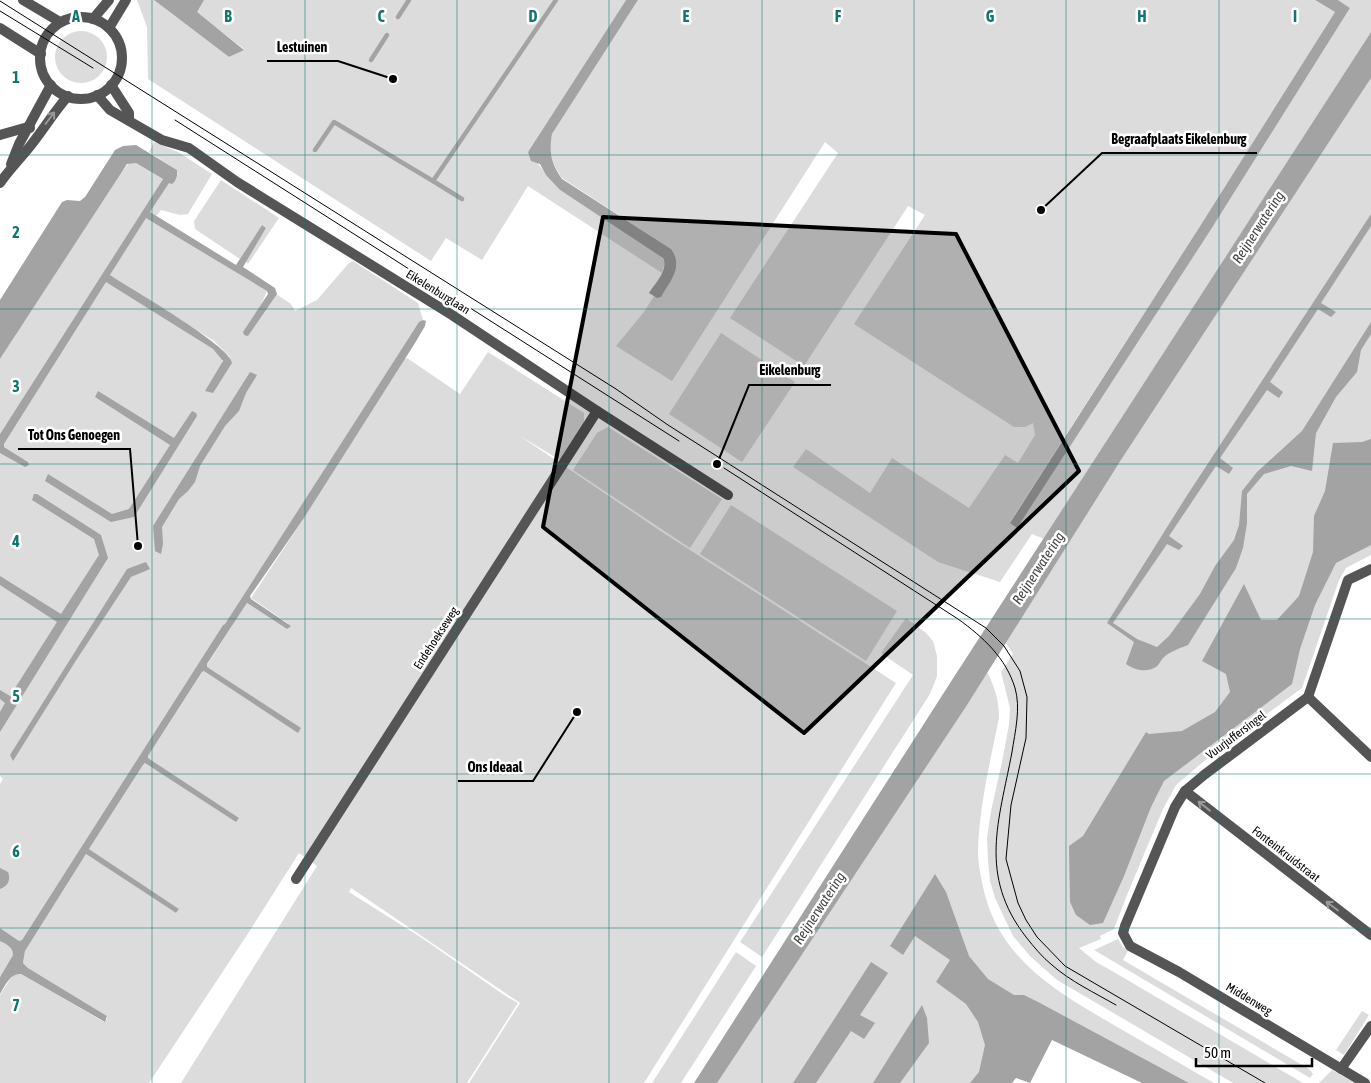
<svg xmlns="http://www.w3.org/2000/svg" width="1371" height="1083" viewBox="0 0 1371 1083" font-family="'Asap Condensed',sans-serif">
	<rect width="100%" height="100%" fill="#fff"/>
	<g fill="#dcdcdc">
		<path d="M137 0H154L229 57 244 49 196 12 204 0H626L528 152 560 190 660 255 665 262 662 273 528 186 482 260 446 238 431 261 148 79 147 27Z"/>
		<path d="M638 0H1315L1335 12 1202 223 1010 522 1017 527 1210 231 1350 8 1338 0H1371V32L1044 539 1032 534 1000 582 938 562 793 467 806 449 870 493 892 458 969 508 1005 455 1018 463 1035 435 1033 423 1025 427H1014L854 324 925 215 908 206 804 366 730 318 838 153 825 142 672 381 616 346 644 312 654 296 657 298 671 249 562 178C551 162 549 153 552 134Z"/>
		<circle cx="81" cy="57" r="26"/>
		<path d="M1371 78V555L1346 568 1339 580 1302 688 1209 757 1176 785 1163 809 1127 895 1114 929 1100 936 1101 939 1079 948 1096 962 1112 971 1303 1083H1233L1057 980 1030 956 1013 936 995 898 990 881 988 861 987 838 991 811 1002 762 1009 725 1010 708 1001 672 1013 654 1006 643 1121 460Z"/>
		<path d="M154 142 178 152 212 174 188 214 180 215 161 210 156 216 150 212 169 182 178 174 177 170 149 152Z"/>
		<path d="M130 162 136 163 163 179 0 434V359L120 174Z"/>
		<path d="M221 180 279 218 248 264 245 261 266 228 262 225 240 259 195 229 194 221Z"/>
		<path d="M146 217 267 291 247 337 276 294 291 304 295 311 317 300 348 264 353 261 418 303 423 320 414 330 225 624 223 625 22 940 19 941 0 928V784L3 779 0 776V453L28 462 4 447V444L106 281 213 349 222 359V364L230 357 214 341 110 275Z"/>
		<path d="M721 333 795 382 742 462 669 414Z"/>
		<path d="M488 352 584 413V424L560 460 520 436 662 532 896 683 644 1083H469L520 1003 351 888 349 892 422 938 507 997 518 1003 467 1083H181L317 866 299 853 249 932 149 1083H0V995L12 976 17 973 21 974 104 1022 107 1019V1016L28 968 23 963 25 951 86 854 176 913 179 909 89 849 143 765 145 763 238 818 148 758V756L247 603 287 629 289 624 251 598 304 518 404 359 407 358 460 394Z"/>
		<path d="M608 427 722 499 690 548 573 470 597 433Z"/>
		<path d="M731 505 897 611 866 661 700 554Z"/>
		<path d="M906 618 926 633 933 641 937 656V676L930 694 762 957 740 942 913 675 881 653Z"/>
		<path d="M987 672C995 687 999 701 999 718 990 762 979 807 978 852 978 862 980 873 982 882 996 959 1057 992 1119 1028 1151 1046 1182 1065 1214 1083H1189L1042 1004 983 1083H713Z"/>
		<path d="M1118 939 1123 947 1128 951 1123 960 1309 1069 1313 1074 1310 1078 1094 950Z"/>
		<path d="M0 941C6 944 13 947 13 955L0 977Z"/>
		<path d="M736 952 756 966 681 1083H652Z"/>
		<path d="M1362 1011 1369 1015 1344 1055 1336 1050Z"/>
		<path d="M1332 1070 1355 1083H1319Z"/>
	</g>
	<g fill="#a3a3a3">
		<path d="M154 0H204L197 12 244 50 229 57Z"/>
		<path d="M626 0H638L552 134C549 153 551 163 562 179L671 249C684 267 670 281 661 297L657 298 649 293C655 283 669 270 663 258L560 190 546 175 540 164 531 161 528 152Z"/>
		<path d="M1315 0H1338L1350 8 1210 231 1017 528 1010 523 1202 223 1335 12Z"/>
		<path d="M1371 32V78L1121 460 967 705 717 1083H694L952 680Z"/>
		<path d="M136 145 177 170C178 175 176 181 172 184L169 183 150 212 236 265 262 225 266 228 243 267 275 288 277 294 248 336 244 335 243 332 268 294 267 291 146 218 110 275C129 288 231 346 232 363L213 393 205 391 223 361 213 349 106 282 4 444V447L28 462 29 465 25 467 0 453V434L163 179 136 163 127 164 0 359V300L62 202 67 200 80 201 85 197 115 150 123 146Z"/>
		<path d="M1371 214V226L1321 303 1336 312 1331 317 1318 309 1270 382 1283 392 1279 398 1267 390 1220 458 1233 468 1229 474 1216 466 1169 536 1183 546 1179 550 1167 544 1113 623 1137 639 1157 647 1169 636 1200 594 1215 566 1234 540 1239 525 1242 491 1257 472 1302 431 1371 322V334L1361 350 1357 372 1336 397 1316 433 1312 471 1291 466 1264 474 1247 494V523L1243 548 1236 568 1188 645C1180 648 1169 652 1163 658 1160 661 1159 665 1156 667 1146 673 1134 670 1126 664L1134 642 1107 623 1186 497Z"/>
		<path d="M423 320 426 321 425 326 415 343 304 518 250 596 251 599 291 626 287 629 247 603 207 664V667L301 728 298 733 204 671 202 672 148 756V758L239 818 236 822 145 763 143 765 89 849 179 909 176 913 86 854 25 951 23 963 28 968 107 1016 105 1022 21 974C10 973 5 986 0 994V977L13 955C13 947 6 944 0 941V928L19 941 22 940 223 625 225 624 419 322Z"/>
		<path d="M250 372 257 375 246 393 239 411 225 426 200 466 195 482 188 491 179 499 162 527 163 544 161 554 155 551 153 526Z"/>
		<path d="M98 391 174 438 192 411 196 413 197 416 134 517 111 522 45 481 48 474 112 514 129 509 170 445 95 397Z"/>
		<path d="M1371 439V545L1336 563 1315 605 1300 649 1292 684 1164 781 1151 807 1124 876 1103 923 1090 925 1076 915 1070 902 1069 846 1083 836 1146 732 1149 734 1182 731 1215 712 1230 692 1226 674 1202 661 1244 584 1261 620H1277L1299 596 1313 552 1314 516 1325 491 1333 443 1362 442Z"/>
		<path d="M34 494H37L101 535 108 558 0 732V712L5 703 0 699V690L10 696 57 622 0 585V576L61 614 99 555 94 539 32 500Z"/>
		<path d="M146 562 150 569 131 577 75 662 13 761 10 755 127 569Z"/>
		<path d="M0 868 8 872C11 880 8 886 0 889Z"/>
		<path d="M935 874 946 892 969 956 988 979 1014 995H1024L1042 1004 1189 1083H1142L1052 1040 1030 1083 1016 1078 1012 1083H970L979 1072 985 1045 978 1022 966 1004 936 982 950 960 915 936 903 955 890 946Z"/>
		<path d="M871 962 888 973 860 1015 875 1023 864 1039 851 1031 816 1083H793Z"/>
		<path d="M922 1005 927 1018 929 1043 900 1083H873Z"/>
	</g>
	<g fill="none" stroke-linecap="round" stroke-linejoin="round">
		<g stroke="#a3a3a3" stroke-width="4.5">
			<path d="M398 17 409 0"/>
			<path d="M371 60 387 35"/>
			<path d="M315 150 334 122 433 181 556 0"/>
			<path d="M433 181 462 199"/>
		</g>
		<g stroke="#555" stroke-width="10">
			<path d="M23 0 60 22"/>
			<circle cx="81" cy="58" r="41"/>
			<path d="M93 19 109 0"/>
			<path d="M0 28 41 54"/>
			<path d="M109 28 126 0"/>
			<path d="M111 85 129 113V120"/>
			<path d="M97 95 110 110 162 140 189 148 237 182 452 315 597 411 728 495"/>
			<path d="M0 135 28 127 30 128"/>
			<path d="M11 164 19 144 51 85"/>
			<path d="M0 183C9 170 17 162 27 150 42 132 53 113 68 96"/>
			<path d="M1308 697 1371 757"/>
			<path d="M1185 791 1371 935"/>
			<path d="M296 879 597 411"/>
			<path d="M1341 1069 1371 1026"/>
			<path d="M1365 1083 1179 972 1130 946 1123 933 1125 926 1175 807 1185 791 1204 775 1308 697 1348 580 1371 569"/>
		</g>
		<g stroke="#000" stroke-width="1">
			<path d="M0 1 616 389 668 425 986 628 1004 646 1020 671 1027 697 1026 738 1011 805 1006 859 1018 903 1026 920 1037 937 1065 966 1265 1083"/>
			<path d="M0 11 93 68"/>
			<path d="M175 120 679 441"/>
			<path d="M724 468 958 619C983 637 1006 658 1015 688 1021 708 1015 732 1012 752 999 821 978 875 1026 937 1034 947 1042 957 1052 965 1070 981 1095 993 1116 1005"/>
		</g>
	</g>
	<defs><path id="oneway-shaft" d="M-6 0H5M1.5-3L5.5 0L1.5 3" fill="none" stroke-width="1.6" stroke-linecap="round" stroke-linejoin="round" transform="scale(1.25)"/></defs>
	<g stroke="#999">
		<use href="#oneway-shaft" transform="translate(50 118) rotate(-53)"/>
		<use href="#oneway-shaft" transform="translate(1204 806) rotate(-142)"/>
		<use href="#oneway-shaft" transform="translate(1332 906) rotate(-143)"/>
	</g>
	<path fill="#000" fill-opacity="0.2" stroke="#000" stroke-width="4" stroke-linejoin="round" d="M603 217 956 234 1079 471 804 733 543 527Z"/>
	<path fill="none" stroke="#0f766e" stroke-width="1" stroke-opacity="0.55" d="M152 0V1083M305 0V1083M457 0V1083M609 0V1083M762 0V1083M914 0V1083M1066 0V1083M1219 0V1083M0 155H1371M0 309H1371M0 464H1371M0 619H1371M0 774H1371M0 928H1371"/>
	<g text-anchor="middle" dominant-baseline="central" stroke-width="5" stroke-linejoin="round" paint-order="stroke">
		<g font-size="12" fill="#000" stroke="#fff">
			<text transform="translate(438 292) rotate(32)">Eikelenburglaan</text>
			<text transform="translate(436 638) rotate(-57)">Endehoekseweg</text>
			<text transform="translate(1236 735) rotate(-37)">Vuurjuffersingel</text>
			<text transform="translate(1286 854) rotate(38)">Fonteinkruidstraat</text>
			<text transform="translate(1249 999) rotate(31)">Middenweg</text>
		</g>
		<g font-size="14" font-style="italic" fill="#444" stroke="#fff">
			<text transform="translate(1258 227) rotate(-57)">Reijnerwatering</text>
			<text transform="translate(1038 568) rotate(-57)">Reijnerwatering</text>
			<text transform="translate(819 908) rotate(-57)">Reijnerwatering</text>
		</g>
	</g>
	<g font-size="16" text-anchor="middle" font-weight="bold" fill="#0f766e" stroke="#fff" stroke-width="5" stroke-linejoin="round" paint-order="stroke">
		<text x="76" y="22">A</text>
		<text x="228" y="22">B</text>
		<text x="381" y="22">C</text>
		<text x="533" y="22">D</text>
		<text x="686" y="22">E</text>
		<text x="838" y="22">F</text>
		<text x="990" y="22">G</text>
		<text x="1142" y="22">H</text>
		<text x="1295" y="22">I</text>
		<text x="16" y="83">1</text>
		<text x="16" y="238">2</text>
		<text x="16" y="392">3</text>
		<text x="16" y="547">4</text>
		<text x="16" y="702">5</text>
		<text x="16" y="857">6</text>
		<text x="16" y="1011">7</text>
	</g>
	<path fill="none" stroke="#000" stroke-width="2" d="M393 79L338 61H267M1041 210L1102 153H1257M717 464L749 385H831M138 546L130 449H18M577 712L533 781H458"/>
	<g fill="#000" stroke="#fff" stroke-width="2">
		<circle cx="393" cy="79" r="5"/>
		<circle cx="1041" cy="210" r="5"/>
		<circle cx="717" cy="464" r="5"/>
		<circle cx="138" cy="546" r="5"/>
		<circle cx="577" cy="712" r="5"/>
	</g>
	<g font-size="14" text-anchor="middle" font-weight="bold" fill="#000" stroke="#fff" stroke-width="5" stroke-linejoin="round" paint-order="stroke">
		<text x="302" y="52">Lestuinen</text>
		<text x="1179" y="144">Begraafplaats Eikelenburg</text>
		<text x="790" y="375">Eikelenburg</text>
		<text x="74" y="440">Tot Ons Genoegen</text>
		<text x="495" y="772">Ons Ideaal</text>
	</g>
	<path d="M1196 1058v8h116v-8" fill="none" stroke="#000000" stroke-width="2.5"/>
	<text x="1204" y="1058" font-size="15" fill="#000000" stroke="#ffffff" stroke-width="4" paint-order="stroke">50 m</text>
</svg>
